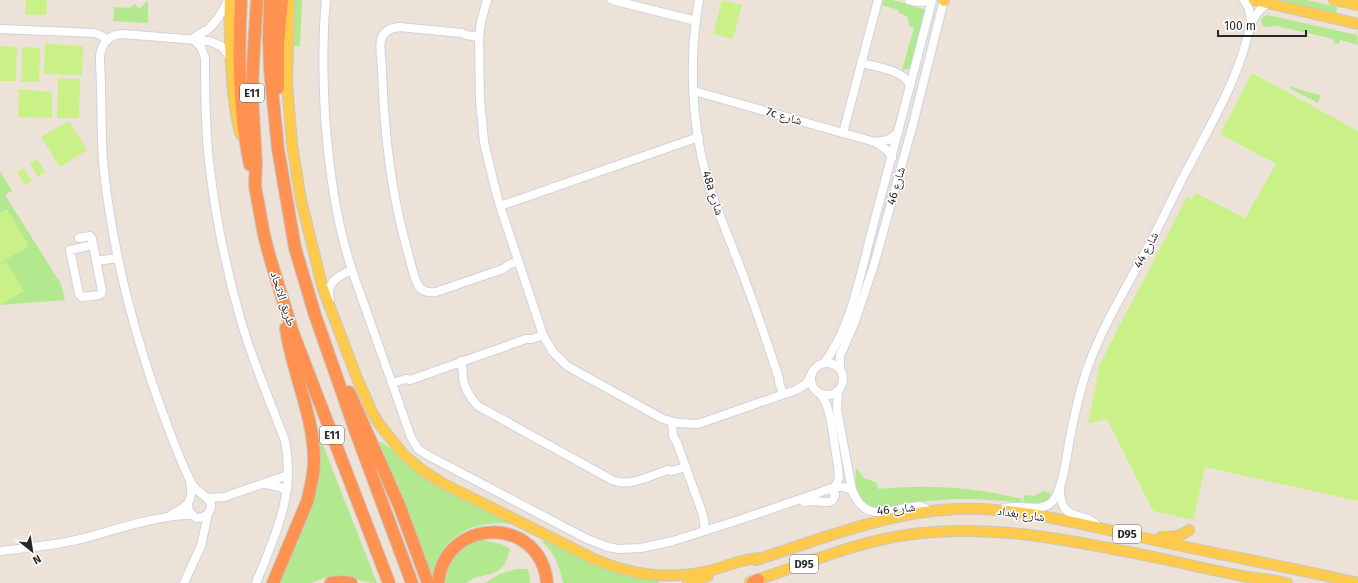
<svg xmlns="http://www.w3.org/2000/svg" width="1358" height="583" viewBox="0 0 1358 583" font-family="'Fira Sans','Noto Naskh Arabic',sans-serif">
	<rect width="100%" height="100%" fill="#ece2d7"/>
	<g fill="#b2e98e">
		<path d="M294 0H302L300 46H291Z"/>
		<path d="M883 0H893L926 10 911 68 902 70 914 28 909 26C910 19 906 14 899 13V10L882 5Z"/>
		<path d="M1274 0H1306L1337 7 1336 14Z"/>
		<path d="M148 1V23L113 21 114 7 130 8 135 4 139 9Z"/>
		<path d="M1268 15 1357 35 1358 45 1340 40 1339 44 1334 43V39L1276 26 1266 27 1263 26 1261 20 1263 17Z"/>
		<path d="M1290 86 1307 92 1321 95 1318 103 1291 89Z"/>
		<path d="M0 171 12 191 5 195 61 284 65 300 0 305Z"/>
		<path d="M378 441C390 445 402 460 413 469L512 522V524C482 521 456 528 440 555 436 561 436 570 432 575L411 518Z"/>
		<path d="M319 442 322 443 377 583C363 583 351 576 337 576 327 577 319 580 310 583 301 583 288 583 279 583Z"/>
		<path d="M856 468 864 478 877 483 878 489C927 484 974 487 1022 499L1021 503C983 498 946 497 908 504 898 506 884 512 875 509 857 502 854 485 856 468Z"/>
		<path d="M1043 491 1053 494C1045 505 1036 505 1023 503L1024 495 1034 496Z"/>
		<path d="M543 539 660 581 659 583H563C560 568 555 552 543 543Z"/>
		<path d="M484 540 501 544 510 549C505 570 497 574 477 577 473 578 470 581 466 583 460 583 448 583 441 583L449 561 468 543Z"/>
		<path d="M516 569H527L530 576V583H485L500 574Z"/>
	</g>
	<g fill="#caf188">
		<path d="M26 0H47L46 15 25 14Z"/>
		<path d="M722 0 742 5 733 39 713 34Z"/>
		<path d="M45 44 83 46 82 75 44 74Z"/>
		<path d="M0 46 17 47 16 81H0Z"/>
		<path d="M22 47 40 48 39 82H21Z"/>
		<path d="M1252 73 1358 131V501L1205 467 1193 520 1153 511 1107 419 1088 424 1100 364 1118 329 1117 328 1120 323H1121L1187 197 1192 199 1196 193 1245 218 1276 164 1220 134Z"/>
		<path d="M58 78 80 79 79 118H57Z"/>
		<path d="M19 89 52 92V118L18 117Z"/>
		<path d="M69 121 87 150 60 167 41 137Z"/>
		<path d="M37 159 45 172 38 177 30 164Z"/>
		<path d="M23 168 32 181 25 185 17 172Z"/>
		<path d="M7 209 29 246 0 263V213Z"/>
		<path d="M6 261 24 291 0 305V265Z"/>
	</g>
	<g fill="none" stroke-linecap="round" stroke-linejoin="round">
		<defs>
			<g id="minor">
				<path d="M326 0C322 39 323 77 325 115 329 170 336 224 354 276L411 437 418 449 427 455 587 539 608 547 619 549 641 548 673 541 745 518 835 487H843L852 490"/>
				<path d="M487 0 481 22 479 37 480 100 484 142 494 184 500 206 543 335 553 352 567 366 663 419 678 423 698 424 796 390 806 384 811 375"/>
				<path d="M612 0 696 21"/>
				<path d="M699 0C689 55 691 121 706 175 717 212 733 247 746 283 758 315 768 346 779 378V382L783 394"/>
				<path d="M909 0C917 2 922 3 929 0"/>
				<path d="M1244 0 1249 9 1251 22"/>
				<path d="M0 29 94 33 100 35 107 40"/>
				<path d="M479 37 466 35 462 33 399 27C391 28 383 31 381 40 379 48 382 62 382 71 384 132 391 194 408 253 411 263 413 276 418 285 422 292 429 293 436 292L503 269 508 265 518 261"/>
				<path d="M193 39C197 35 202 33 207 30 217 22 223 11 228 0"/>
				<path d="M195 41 201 47 205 58C205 93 205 127 209 161 215 215 226 269 241 321 253 362 270 401 285 441 296 493 275 536 256 583"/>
				<path d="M861 63C876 67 905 70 910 86"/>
				<path d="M694 91 875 142 887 150 892 158"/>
				<path d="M843 133 878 0"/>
				<path d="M875 142 888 140 898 133"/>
				<path d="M500 206 699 137"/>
				<path d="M79 238 90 236 92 239 102 291 101 294 99 295 82 297 79 294 70 250 93 245"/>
				<path d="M96 261 118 258"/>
				<path d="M330 299C325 283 339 275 352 270"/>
				<path d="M461 361C462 367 463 371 463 377 463 387 472 400 478 406L612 480C629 488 651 475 668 470L672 471 686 467"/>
				<circle cx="827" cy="379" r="16"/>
				<path d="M824 363C853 326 863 261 876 215 895 143 914 72 932 0"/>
				<path d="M840 369V355L843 349 854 324 874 265 913 124 944 0"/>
				<path d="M392 383 406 379 410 380 526 339H532L543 335"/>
				<path d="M838 391 837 410 852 490C866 526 892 508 920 506L925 508 930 511"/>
				<path d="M821 394 827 406 831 421 838 467 839 478 835 487"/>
				<path d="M672 422 673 436 677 443 703 515 705 531"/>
				<path d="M266 484 280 487 286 491"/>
				<path d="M1060 490C1061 525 1085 509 1098 527"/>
				<path d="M208 498 224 497 288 475"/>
				<path d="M804 502C808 501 812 501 817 501 825 502 834 505 835 494L830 489"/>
				<path d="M188 504 189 511 196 518C201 518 206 517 209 512 217 500 200 495 194 487 189 480 186 471 182 463 144 370 115 271 104 171 101 144 102 117 101 90 101 79 100 68 100 56 102 43 109 34 123 34L209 41 221 46 230 57"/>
				<path d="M1001 509C1018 502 1040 515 1053 501 1063 489 1067 454 1070 437 1075 413 1080 387 1089 364 1101 331 1119 300 1136 269 1152 241 1166 212 1180 183 1197 151 1215 119 1230 86 1235 75 1239 64 1243 52 1249 34 1250 13 1269 3"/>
				<path d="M172 514C188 506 194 501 190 482"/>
				<path d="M0 551C29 548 57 545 85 538 118 529 158 515 191 515"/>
				<path d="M184 583 201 546 208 514"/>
			</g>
			<g id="major">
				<path d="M230 0C229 27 230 53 232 80 234 99 235 117 241 135"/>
				<path d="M289 0 287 84 292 144 301 200 323 289 357 378 372 412 379 424 404 455 422 470 442 483 594 559C630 575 669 580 708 571 726 567 743 558 761 558"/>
				<path d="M1254 0 1358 24"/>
				<path d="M1334 0 1358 5"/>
				<path d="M944 1V0"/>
				<path d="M1161 537C1172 537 1180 537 1189 530"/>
				<path d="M756 560C821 539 887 512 956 509 1015 506 1079 524 1136 536 1210 553 1284 566 1358 583"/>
				<path d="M750 582C804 565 857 541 913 534 999 523 1083 543 1168 560 1194 566 1221 572 1248 577 1261 579 1274 580 1287 583"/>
				<path d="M688 583 708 576"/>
			</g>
			<g id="highway">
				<path d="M241 0C238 54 239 112 250 165"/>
				<path d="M257 0 253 64 252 95 256 163 255 186 264 235 270 258 293 333 389 583"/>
				<path d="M270 0 269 40 270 69 278 149 295 248 315 315 358 438 412 583"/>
				<path d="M278 88V44L282 0"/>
				<path d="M349 392 399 505 428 583"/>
				<path d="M273 583 307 502C310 489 314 476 314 463 315 417 292 373 286 328"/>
				<path d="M331 583 342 582 351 583"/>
				<path d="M438 583C445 516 541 515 547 583"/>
				<path d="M753 583 758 580"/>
			</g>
		</defs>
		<use href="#minor" stroke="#cdd2e3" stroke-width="10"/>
		<use href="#major" stroke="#c7c7c7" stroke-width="12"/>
		<use href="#highway" stroke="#c7c7c7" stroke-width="14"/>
		<use href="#minor" stroke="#fff" stroke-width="8"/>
		<use href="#major" stroke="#fdca4b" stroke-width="10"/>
		<use href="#highway" stroke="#ff9250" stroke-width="12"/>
	</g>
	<g text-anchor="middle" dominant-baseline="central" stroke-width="3" stroke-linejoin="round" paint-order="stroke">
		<g fill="#fff" stroke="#686868" stroke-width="1">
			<rect x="240" y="84" width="24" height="18" rx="3"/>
			<rect x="320" y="426" width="24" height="18" rx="3"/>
			<rect x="1113" y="525" width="28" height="18" rx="3"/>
			<rect x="790" y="555" width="28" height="18" rx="3"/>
		</g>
		<g font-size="11" font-weight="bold" fill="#282828">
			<text x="252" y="93">E11</text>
			<text x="332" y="435">E11</text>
			<text x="1127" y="534">D95</text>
			<text x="804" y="564">D95</text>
		</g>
		<g font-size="12" fill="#282828" stroke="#fff">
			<text transform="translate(784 116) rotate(16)">7c شارع</text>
			<text transform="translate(896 186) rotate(-74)">شارع 46</text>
			<text transform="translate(713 193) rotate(72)">48a شارع</text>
			<text transform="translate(1146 250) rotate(-62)">شارع 44</text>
			<text transform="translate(283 299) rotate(72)">طريق الاتحاد</text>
			<text transform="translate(896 509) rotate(-6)">شارع 46</text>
			<text transform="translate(1021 514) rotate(8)">شارع بغداد</text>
		</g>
	</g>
	<g transform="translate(32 551) rotate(150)" stroke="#ffffff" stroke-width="3" paint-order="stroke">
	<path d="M0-3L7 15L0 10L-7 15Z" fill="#282828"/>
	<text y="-6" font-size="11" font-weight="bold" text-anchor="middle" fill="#282828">N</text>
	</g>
	<path d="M1218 30v6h88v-6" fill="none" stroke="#282828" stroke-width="2"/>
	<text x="1224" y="30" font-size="12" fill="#282828" stroke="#ffffff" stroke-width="3" paint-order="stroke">100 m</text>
</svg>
